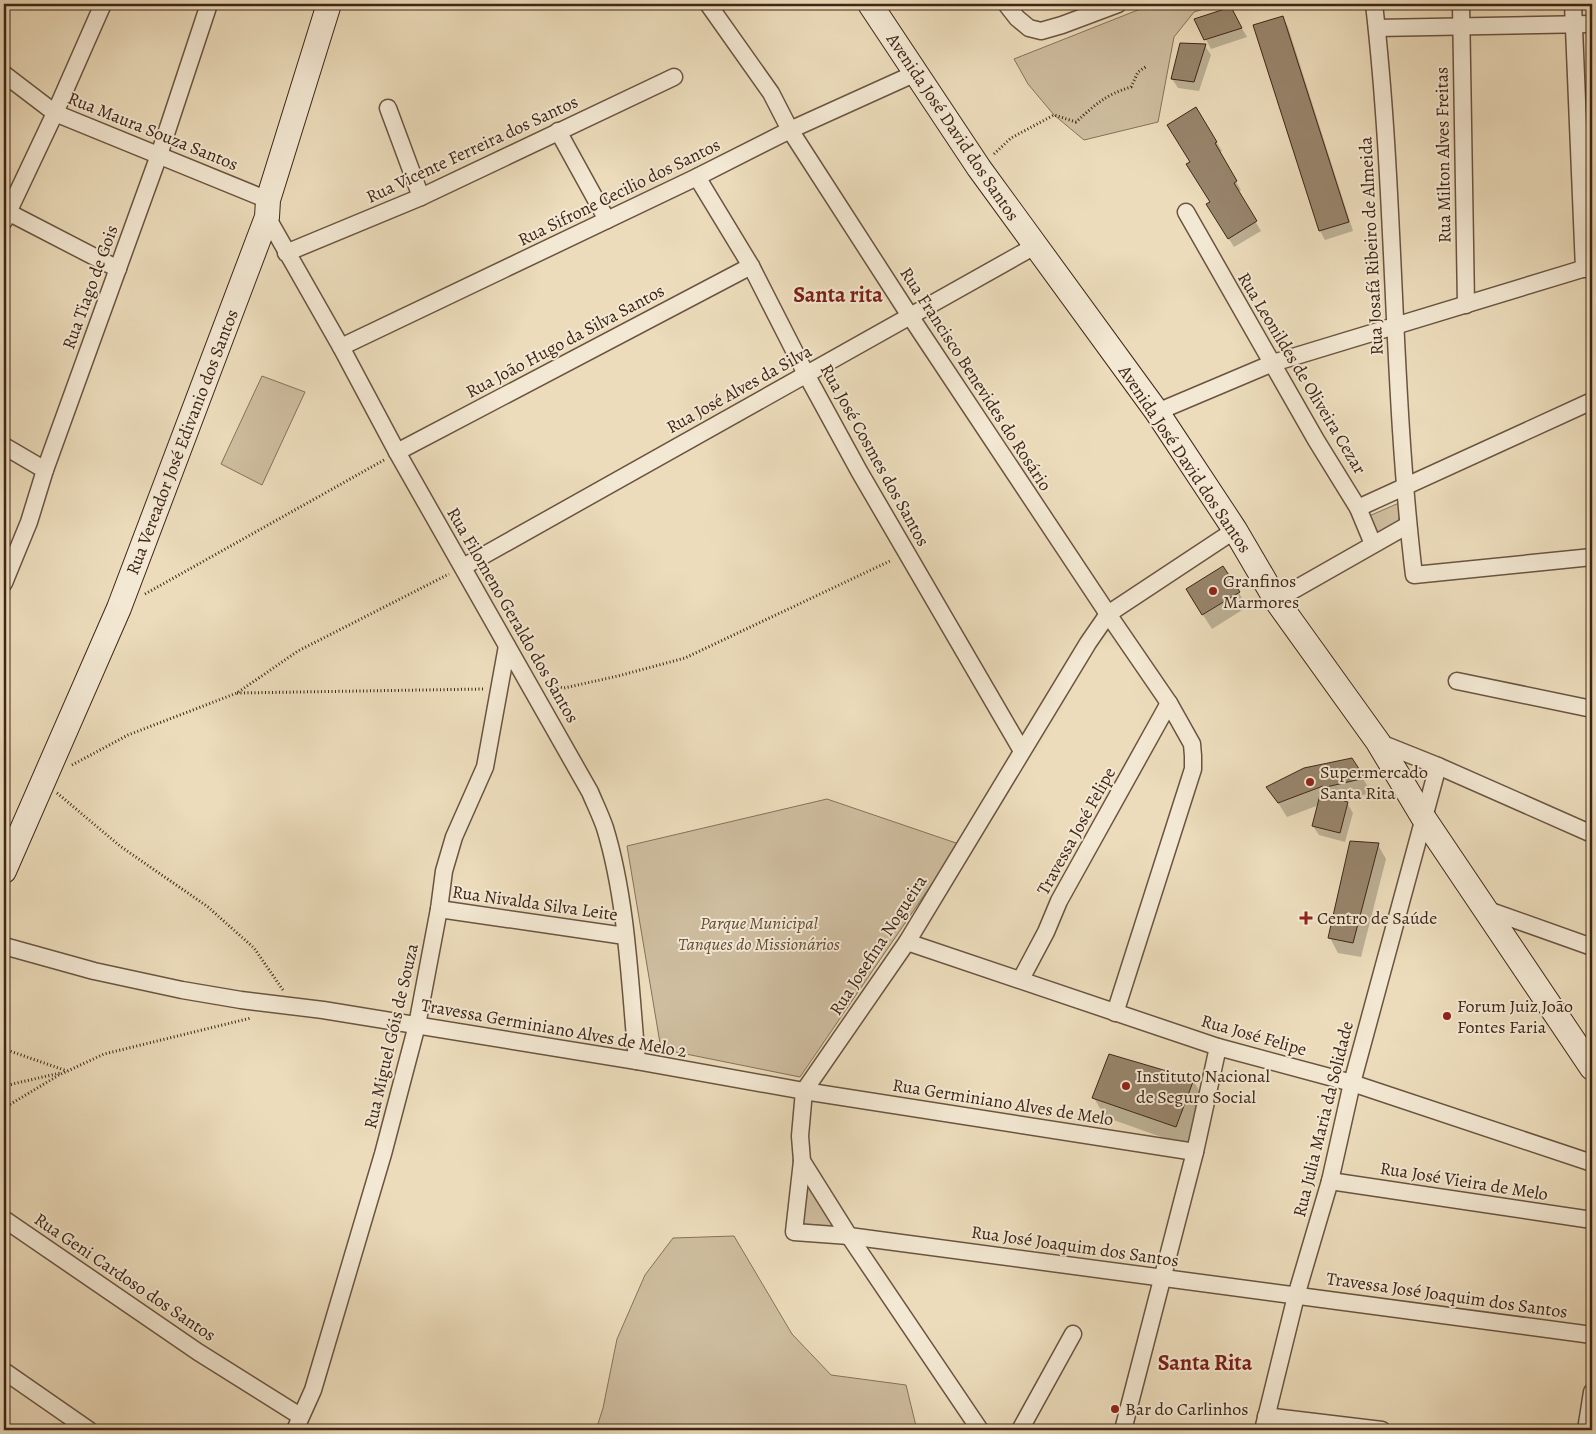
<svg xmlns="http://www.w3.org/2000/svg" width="1596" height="1434" viewBox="0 0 1596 1434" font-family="Alegreya,serif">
	<rect width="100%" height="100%" fill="#ecdcbb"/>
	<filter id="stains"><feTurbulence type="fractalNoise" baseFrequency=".004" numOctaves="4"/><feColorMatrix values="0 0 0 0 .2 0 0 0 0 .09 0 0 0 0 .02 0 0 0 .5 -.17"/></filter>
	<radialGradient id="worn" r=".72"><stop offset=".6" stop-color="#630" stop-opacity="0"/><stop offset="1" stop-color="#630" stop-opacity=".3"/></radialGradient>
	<g fill="#cebd9f" stroke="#86725b">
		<path d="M1153 4H1268H1220L1194 12 1174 37 1158 122 1084 140 1054 115 1028 84 1014 59Z"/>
		<path d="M262 376 305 392 262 485 221 464Z"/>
		<path d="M1399 503V526L1379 537 1369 516Z"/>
		<path d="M827 799 959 844 800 1077 661 1049 627 846Z"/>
		<path d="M808 1182 841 1227 803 1224Z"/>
		<path d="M734 1236 792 1334 831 1375 906 1385 916 1426 911 1430H596L603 1408 617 1339 645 1275 673 1238Z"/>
	</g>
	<g fill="#0003">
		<path d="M1230 8 1247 37 1211 49 1196 20Z"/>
		<path d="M1283 17 1288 27 1353 231 1325 240 1320 231Z"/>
		<path d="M1205 46 1211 55 1199 91 1178 88 1172 79Z"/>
		<path d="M1196 108 1222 151 1219 153 1241 190 1238 192 1261 231 1234 247 1213 214 1212 203 1191 162Z"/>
		<path d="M1239 593 1247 607 1212 629 1196 604Z"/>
		<path d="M1351 760 1372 793 1337 801 1347 803 1353 813 1345 842 1319 835 1313 826 1319 805 1287 817 1268 787Z"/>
		<path d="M1378 845 1386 859 1361 957 1338 953 1330 938Z"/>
		<path d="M1193 1080 1204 1099 1187 1146 1105 1117 1094 1098Z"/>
	</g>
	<g fill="#98856c" stroke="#3e2617">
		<path d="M1231 7 1242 28 1204 40 1194 19Z"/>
		<path d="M1283 16 1349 222 1319 231 1253 25Z"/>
		<path d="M1180 43 1206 44 1194 82 1171 79Z"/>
		<path d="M1196 107 1217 142 1215 143 1237 181 1234 183 1257 221 1228 239 1206 204 1210 202 1186 164 1190 162 1167 125Z"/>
		<path d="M1223 566 1240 592 1202 615 1186 589Z"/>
		<path d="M1352 758 1365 778 1322 788 1323 786 1278 803 1266 787 1304 768Z"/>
		<path d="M1320 795 1348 802 1340 833 1312 826Z"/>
		<path d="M1350 841 1379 843 1353 943 1328 938Z"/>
		<path d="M1109 1054 1194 1079 1176 1127 1092 1098Z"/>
	</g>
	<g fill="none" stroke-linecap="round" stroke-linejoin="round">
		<defs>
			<g id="street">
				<path d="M708 4 771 93 790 130 910 316 1108 614 1169 703 1192 744 1193 756V769L1115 1013"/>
				<path d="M1006 4 1017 18 1029 28 1041 31 1062 25 1118 4"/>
				<path d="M1374 4C1396 193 1391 385 1414 575L1592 557"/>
				<path d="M1461 4 1466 305"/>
				<path d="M1573 4 1584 269"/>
				<path d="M1377 28 1592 24"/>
				<path d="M4 74 55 113 268 200"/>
				<path d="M388 108 421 197"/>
				<path d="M558 131 607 220"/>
				<path d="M697 177 751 266 806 374 859 471 1022 751"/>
				<path d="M4 210 118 269"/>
				<path d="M1186 212 1316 440 1358 508 1373 544"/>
				<path d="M267 217 341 347 397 452 590 792C595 804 601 816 605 828 627 900 630 986 637 1061"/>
				<path d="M4 221 55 113 103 4"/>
				<path d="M286 253 421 197 674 77"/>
				<path d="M341 347 697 177 790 130 916 73"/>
				<path d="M1157 412 1273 363 1592 266"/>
				<path d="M4 446 45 470"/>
				<path d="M397 452 751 266"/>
				<path d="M1358 508 1592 401"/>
				<path d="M463 567 1035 246"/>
				<path d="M4 583 29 522 45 470 159 155 209 4"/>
				<path d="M1276 600 1408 525"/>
				<path d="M1457 681 1592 709"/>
				<path d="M1378 742 1438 766 1592 834"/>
				<path d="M439 909 625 936"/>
				<path d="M1485 909 1592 947"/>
				<path d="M907 942 1218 1047 1352 1083 1592 1163"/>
				<path d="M4 946 94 971 182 990 241 1000 323 1010 637 1061 804 1091 1195 1152"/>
				<path d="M1021 979 1046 932 1059 901 1169 703"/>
				<path d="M802 1161 794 1232 849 1236 1592 1335"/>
				<path d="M1330 1181 1592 1220"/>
				<path d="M4 1219 198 1352 300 1416"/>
				<path d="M4 1371 89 1430"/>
				<path d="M1266 1416 1382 1430"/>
				<path d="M295 1430 313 1390 383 1154 417 1025 439 909 444 871 454 837 485 767 507 646"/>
				<path d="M980 1430 849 1236 802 1161 800 1136 804 1091 907 942 1088 643 1108 614 1235 530"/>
				<path d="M1020 1430 1073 1334"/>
				<path d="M1123 1430 1195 1152 1218 1047"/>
				<path d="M1263 1430 1296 1296 1330 1181 1352 1083 1438 766"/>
				<path d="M1586 1430 1592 1392"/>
			</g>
			<g id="secondary">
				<path d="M870 4 979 168 1157 412 1235 530 1276 600 1378 742 1423 817 1592 1068"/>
				<path d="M4 871 119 608 267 217 268 200 329 4"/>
			</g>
		</defs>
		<use href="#street" stroke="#6a5440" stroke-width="19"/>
		<use href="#secondary" stroke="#3e2617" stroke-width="26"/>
		<g stroke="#3e2617" stroke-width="3" stroke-dasharray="1 2.5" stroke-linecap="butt">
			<path d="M994 154 1011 138 1054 115 1076 122C1096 104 1105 95 1131 87L1138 72 1147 66"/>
			<path d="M145 594 384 460"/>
			<path d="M547 685 564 688 618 676 685 658 892 560"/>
			<path d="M237 693 484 689"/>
			<path d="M72 765 128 735 237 693 298 651 449 574"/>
			<path d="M57 793 120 846 208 907 254 948 283 990"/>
			<path d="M4 1049 67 1071"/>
			<path d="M4 1086 60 1073"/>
			<path d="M4 1108 59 1075 104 1054 251 1018"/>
		</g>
		<use href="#street" stroke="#f3e8d3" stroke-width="16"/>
		<use href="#secondary" stroke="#f3e8d3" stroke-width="24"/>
	</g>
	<g fill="#8f2418" stroke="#f3e8d3" stroke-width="2">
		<circle cx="1213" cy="591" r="5"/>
		<circle cx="1310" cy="782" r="5"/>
		<path d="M1303.5 910.5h5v5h5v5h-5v5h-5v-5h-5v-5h5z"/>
		<circle cx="1447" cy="1016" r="5"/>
		<circle cx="1126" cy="1086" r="5"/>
		<circle cx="1115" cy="1409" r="5"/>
	</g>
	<g text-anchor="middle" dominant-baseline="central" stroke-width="4" stroke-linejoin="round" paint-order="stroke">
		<g font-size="18" fill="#3e2617" stroke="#f3e8d3">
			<text transform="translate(953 127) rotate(56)">Avenida José David dos Santos</text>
			<text transform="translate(153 131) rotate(22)">Rua Maura Souza Santos</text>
			<text transform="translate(472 149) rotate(-25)">Rua Vicente Ferreira dos Santos</text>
			<text transform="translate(1443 155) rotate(-91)">Rua Milton Alves Freitas</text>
			<text transform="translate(619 192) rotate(-26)">Rua Sifrone Cecilio dos Santos</text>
			<text transform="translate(1371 246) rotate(-93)">Rua Josafá Ribeiro de Almeida</text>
			<text transform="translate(90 287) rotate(-70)">Rua Tiago de Gois</text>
			<text transform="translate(565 341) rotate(-28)">Rua João Hugo da Silva Santos</text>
			<text transform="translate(1302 373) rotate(59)">Rua Leonildes de Oliveira Cezar</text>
			<text transform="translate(976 379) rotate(57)">Rua Francisco Benevides do Rosário</text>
			<text transform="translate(739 389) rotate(-29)">Rua José Alves da Silva</text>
			<text transform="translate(182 442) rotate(-69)">Rua Vereador José Edivanio dos Santos</text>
			<text transform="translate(875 455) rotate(61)">Rua José Cosmes dos Santos</text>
			<text transform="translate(1185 459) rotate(56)">Avenida José David dos Santos</text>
			<text transform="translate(513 615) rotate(60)">Rua Filomeno Geraldo dos Santos</text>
			<text transform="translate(1076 831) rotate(-61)">Travessa José Felipe</text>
			<text transform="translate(535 903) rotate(8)">Rua Nivalda Silva Leite</text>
			<text transform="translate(878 945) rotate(-57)">Rua Josefina Nogueira</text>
			<text transform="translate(554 1028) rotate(10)">Travessa Germiniano Alves de Melo 2</text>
			<text transform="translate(1254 1035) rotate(16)">Rua José Felipe</text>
			<text transform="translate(391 1036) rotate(-77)">Rua Miguel Góis de Souza</text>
			<text transform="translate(1003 1102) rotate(9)">Rua Germiniano Alves de Melo</text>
			<text transform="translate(1323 1119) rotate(-76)">Rua Julia Maria da Solidade</text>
			<text transform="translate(1464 1181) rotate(9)">Rua José Vieira de Melo</text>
			<text transform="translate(1075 1246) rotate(8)">Rua José Joaquim dos Santos</text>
			<text transform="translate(125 1277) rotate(34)">Rua Geni Cardoso dos Santos</text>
			<text transform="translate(1447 1295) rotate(8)">Travessa José Joaquim dos Santos</text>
		</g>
		<g font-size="18" fill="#3e2617" stroke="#f3e8d3" text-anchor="start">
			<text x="1223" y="581">Granfinos<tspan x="1223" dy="21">Marmores</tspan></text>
			<text x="1320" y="772">Supermercado<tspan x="1320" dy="21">Santa Rita</tspan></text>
			<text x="1317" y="918">Centro de Saúde</text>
			<text x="1457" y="1006">Forum Juiz João<tspan x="1457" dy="21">Fontes Faria</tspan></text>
			<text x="1136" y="1076">Instituto Nacional<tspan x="1136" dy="21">de Seguro Social</tspan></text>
			<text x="1125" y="1409">Bar do Carlinhos</text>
		</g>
		<g font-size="18" font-style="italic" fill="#624c39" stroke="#f3e8d3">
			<text x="759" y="923">Parque Municipal<tspan x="759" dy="21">Tanques do Missionários</tspan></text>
		</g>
		<g font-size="22" font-weight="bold" fill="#7a1f14" stroke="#f3e8d3">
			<text x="838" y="295">Santa rita</text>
			<text x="1205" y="1363">Santa Rita</text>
		</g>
	</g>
	<rect width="1596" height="1434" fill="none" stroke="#ecdcbb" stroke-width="20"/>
	<rect x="5" y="5" width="1586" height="1424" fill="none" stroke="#3e2617" stroke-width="2.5"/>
	<rect x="10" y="10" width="1576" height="1414" fill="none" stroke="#3e2617"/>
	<rect width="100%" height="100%" filter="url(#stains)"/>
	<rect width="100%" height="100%" fill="url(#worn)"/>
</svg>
